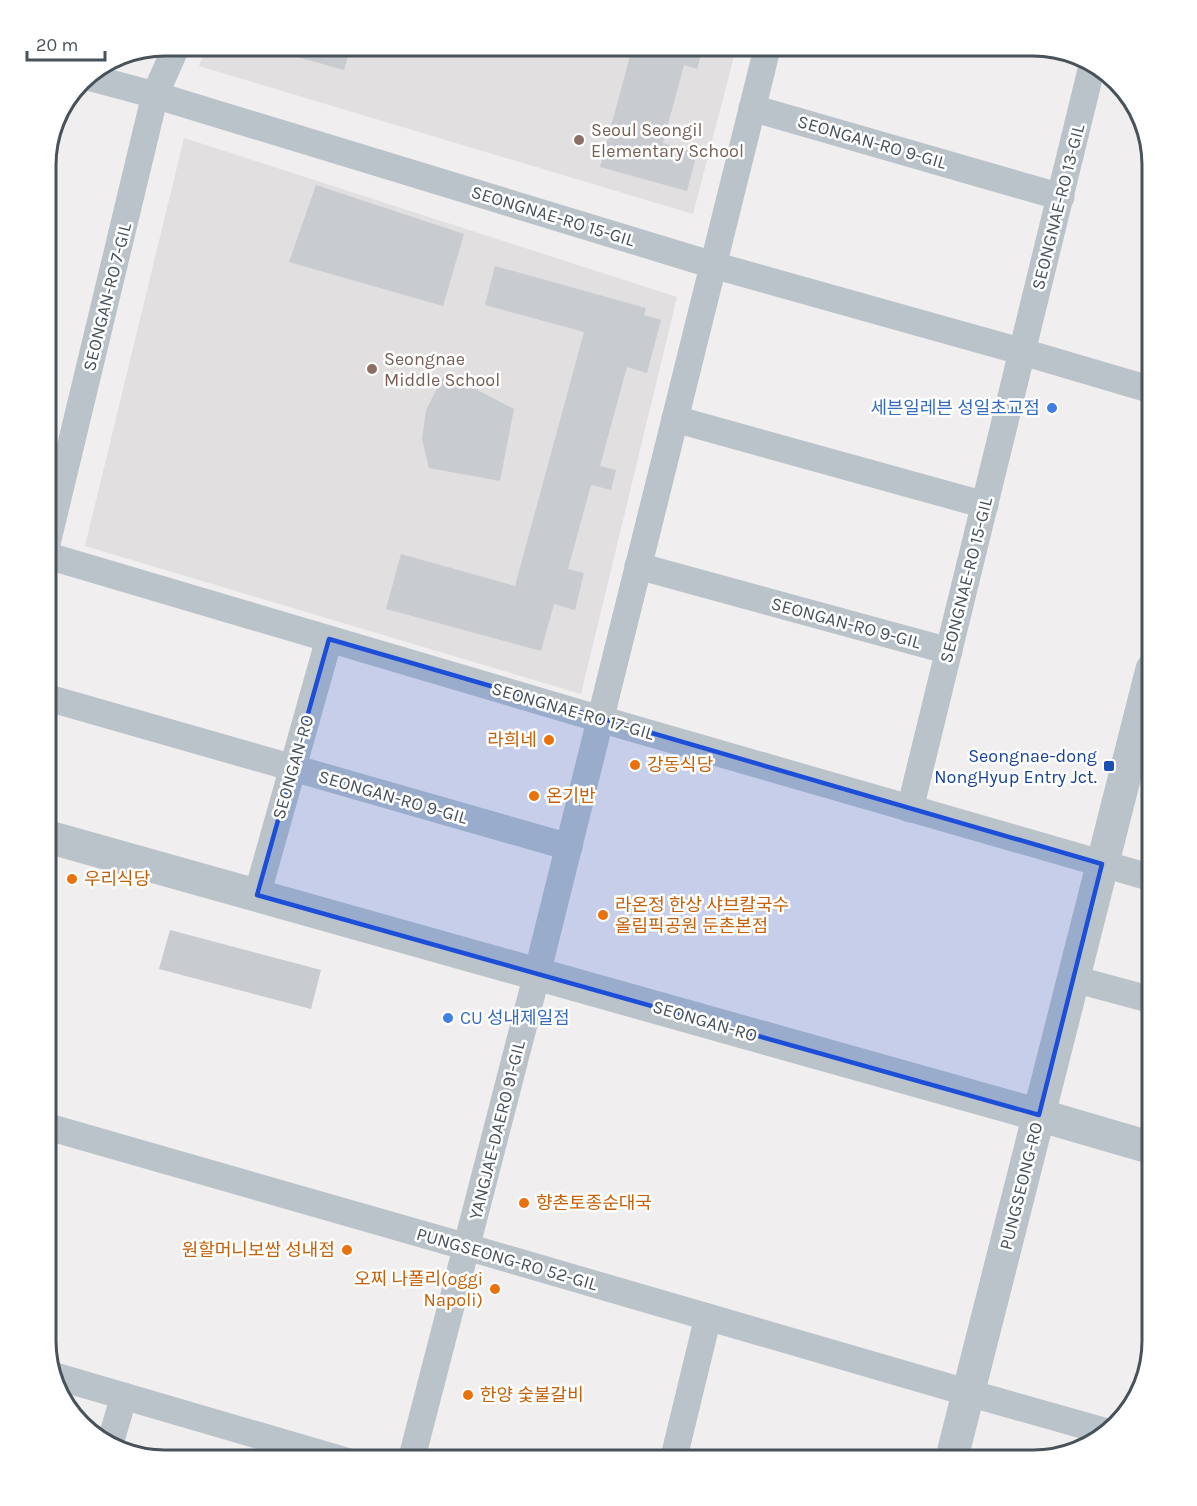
<svg xmlns="http://www.w3.org/2000/svg" width="1197" height="1506" viewBox="0 0 1197 1506" font-family="Karla,'Noto Sans KR',sans-serif">
	<rect width="100%" height="100%" fill="#f0eeee"/>
	<g fill="#e1dfdf">
		<path d="M208 45H737L693 214 199 66Z"/>
		<path d="M184 138 677 297 581 694 85 546Z"/>
	</g>
	<g fill="#c8cbd0">
		<path d="M265 45H351L344 70 265 48Z"/>
		<path d="M633 45H704L697 69 684 65 663 143 697 153 687 191 600 167Z"/>
		<path d="M316 185 464 234 443 306 289 262Z"/>
		<path d="M495 266 646 308 644 315 661 320 647 373 627 367 600 466 616 470 611 490 591 485 568 569 584 573 575 610 554 604 541 651 386 609 401 554 515 586 584 332 485 305Z"/>
		<path d="M445 373 514 409 500 481 429 468 422 439 426 410Z"/>
		<path d="M170 930 321 970 311 1009 159 969Z"/>
	</g>
	<g fill="none" stroke-linecap="round" stroke-linejoin="round">
		<g stroke="#bac3ca" stroke-width="27">
			<path d="M84 76 155 95 713 265 1023 352 1152 390"/>
			<path d="M752 108 1061 197"/>
			<path d="M675 419 985 505"/>
			<path d="M45 552 155 95 177 45"/>
			<path d="M45 555 600 719 1152 878"/>
			<path d="M638 566 949 651"/>
			<path d="M45 697 569 847"/>
			<path d="M910 809 1093 62"/>
			<path d="M257 895 329 639"/>
			<path d="M1074 979 1152 1000"/>
			<path d="M45 1126 467 1247 969 1393 1107 1432"/>
			<path d="M55 1376 346 1461"/>
			<path d="M109 1447 124 1396"/>
			<path d="M411 1461 537 974 768 45"/>
			<path d="M673 1461 708 1317"/>
		</g>
		<g stroke="#bac3ca" stroke-width="33">
			<path d="M45 836 1039 1115 1152 1148"/>
			<path d="M951 1461 1152 669"/>
		</g>
	</g>
	<path fill="#1d4ed8" fill-opacity="0.2" stroke="#1d4ed8" stroke-width="4.5" stroke-linejoin="round" d="M329 639 1102 864 1039 1115 257 895Z"/>
	<g fill="#8d6e63" stroke="#fff" stroke-width="2">
		<circle cx="579" cy="140" r="6"/>
		<circle cx="372" cy="369" r="6"/>
	</g>
	<g fill="#3f7fe0" stroke="#fff" stroke-width="2">
		<circle cx="1052" cy="408" r="6"/>
		<circle cx="448" cy="1018" r="6"/>
	</g>
	<g fill="#e8710a" stroke="#fff" stroke-width="2">
		<circle cx="549" cy="740" r="6"/>
		<circle cx="635" cy="765" r="6"/>
		<circle cx="534" cy="796" r="6"/>
		<circle cx="72" cy="879" r="6"/>
		<circle cx="603" cy="915" r="6"/>
		<circle cx="524" cy="1203" r="6"/>
		<circle cx="347" cy="1250" r="6"/>
		<circle cx="495" cy="1289" r="6"/>
		<circle cx="468" cy="1395" r="6"/>
	</g>
	<rect fill="#1a4fb4" stroke="#fff" stroke-width="2" x="1103" y="760" width="12" height="12" rx="3"/>
	<g text-anchor="middle" dominant-baseline="central" stroke-width="5" stroke-linejoin="round" paint-order="stroke">
		<g font-size="18" fill="#785e54" stroke="#fff" text-anchor="start">
			<text x="591" y="130">Seoul Seongil<tspan x="591" dy="21">Elementary School</tspan></text>
			<text x="384" y="359">Seongnae<tspan x="384" dy="21">Middle School</tspan></text>
		</g>
		<g font-size="18" fill="#47525a" stroke="#fff">
			<text transform="translate(872 142) rotate(16)">SEONGAN-RO 9-GIL</text>
			<text transform="translate(1058 207) rotate(-76)">SEONGNAE-RO 13-GIL</text>
			<text transform="translate(553 216) rotate(17)">SEONGNAE-RO 15-GIL</text>
			<text transform="translate(107 297) rotate(-76)">SEONGAN-RO 7-GIL</text>
			<text transform="translate(966 580) rotate(-76)">SEONGNAE-RO 15-GIL</text>
			<text transform="translate(846 623) rotate(15)">SEONGAN-RO 9-GIL</text>
			<text transform="translate(573 711) rotate(16)">SEONGNAE-RO 17-GIL</text>
			<text transform="translate(293 767) rotate(-74)">SEONGAN-RO</text>
			<text transform="translate(393 797) rotate(16)">SEONGAN-RO 9-GIL</text>
			<text transform="translate(705 1021) rotate(16)">SEONGAN-RO</text>
			<text transform="translate(497 1130) rotate(-76)">YANGJAE-DAERO 91-GIL</text>
			<text transform="translate(1021 1186) rotate(-76)">PUNGSEONG-RO</text>
			<text transform="translate(507 1259) rotate(16)">PUNGSEONG-RO 52-GIL</text>
		</g>
		<g font-size="18" fill="#366cbe" stroke="#fff" text-anchor="end">
			<text x="1040" y="408">세븐일레븐 성일초교점</text>
			<text x="460" y="1018" text-anchor="start">CU 성내제일점</text>
		</g>
		<g font-size="18" fill="#c56008" stroke="#fff" text-anchor="start">
			<text x="537" y="740" text-anchor="end">라희네</text>
			<text x="647" y="765">강동식당</text>
			<text x="546" y="796">온기반</text>
			<text x="84" y="879">우리식당</text>
			<text x="615" y="905">라온정 한상 샤브칼국수<tspan x="615" dy="21">올림픽공원 둔촌본점</tspan></text>
			<text x="536" y="1203">향촌토종순대국</text>
			<text x="335" y="1250" text-anchor="end">원할머니보쌈 성내점</text>
			<text x="483" y="1279" text-anchor="end">오찌 나폴리(oggi<tspan x="483" dy="21">Napoli)</tspan></text>
			<text x="480" y="1395">한양 숯불갈비</text>
		</g>
		<g font-size="18" fill="#164399" stroke="#fff" text-anchor="end">
			<text x="1097" y="756">Seongnae-dong<tspan x="1097" dy="21">NongHyup Entry Jct.</tspan></text>
		</g>
	</g>
	<path d="M0 0H1197V1506H0ZM165 56H1033A109 109 0 0 1 1142 165V1341A109 109 0 0 1 1033 1450H165A109 109 0 0 1 56 1341V165A109 109 0 0 1 165 56Z" fill="#fff" fill-rule="evenodd"/>
	<path fill="none" stroke="#47525a" stroke-width="3" d="M165 56H1033A109 109 0 0 1 1142 165V1341A109 109 0 0 1 1033 1450H165A109 109 0 0 1 56 1341V165A109 109 0 0 1 165 56Z"/>
	<path d="M27 51v9h78v-9" fill="none" stroke="#47525a" stroke-width="3"/>
	<text x="36" y="51" font-size="18" fill="#47525a" stroke="#ffffff" stroke-width="4.5" paint-order="stroke">20 m</text>
</svg>
